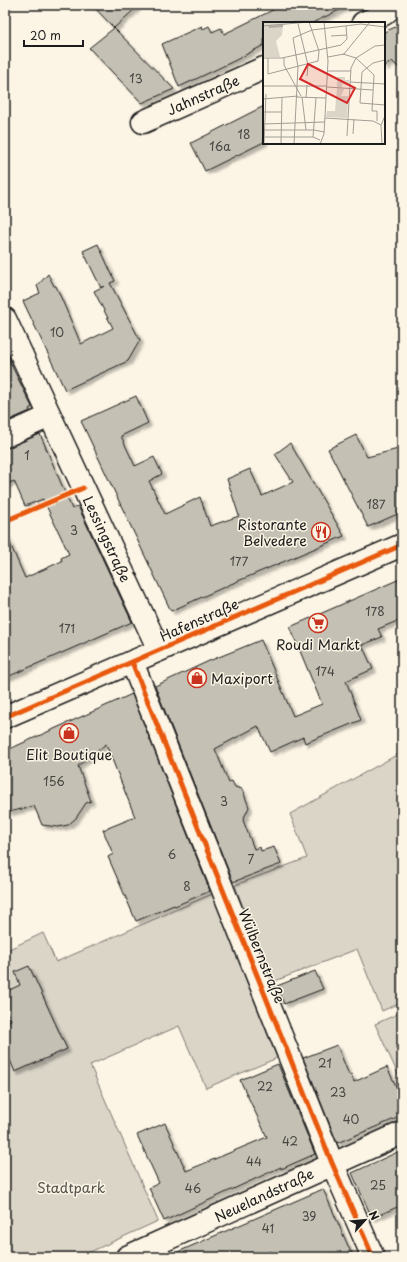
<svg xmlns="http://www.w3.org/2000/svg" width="407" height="1262" viewBox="0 0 407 1262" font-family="'Playpen Sans',sans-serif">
	<defs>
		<filter id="shadow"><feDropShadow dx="3.5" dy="3.5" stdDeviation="1" flood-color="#0004"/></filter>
	</defs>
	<rect width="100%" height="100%" fill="#fcf5e5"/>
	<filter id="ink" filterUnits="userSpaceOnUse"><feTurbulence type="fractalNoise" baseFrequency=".025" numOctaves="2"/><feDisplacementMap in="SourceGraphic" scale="8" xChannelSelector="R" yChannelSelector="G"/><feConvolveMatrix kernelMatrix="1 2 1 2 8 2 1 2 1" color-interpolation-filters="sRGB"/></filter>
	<g filter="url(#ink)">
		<g fill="#dbd5c8" stroke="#7c7872">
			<path d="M402 752V1002L382 1011 357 949 270 983 235 885 307 858 290 814Z"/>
			<path d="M212 894 277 1058 206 1088 179 1026 90 1065 158 1221 79 1257H5V951L43 933 56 962Z"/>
			<path d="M402 1012V1083L375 1024Z"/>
		</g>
		<g fill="#c4c0b3" stroke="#1c1c1c" filter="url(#shadow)">
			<path d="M92 5H139L114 28Z"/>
			<path d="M283 5H350L312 23H264V45L236 60 179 87 162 44 202 26 203 29 209 26 212 32 221 28 224 34Z"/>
			<path d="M402 24V71L392 61 384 67V32Z"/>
			<path d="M114 28 174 89 142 103 89 48Z"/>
			<path d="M264 106V142L205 171 191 143Z"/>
			<path d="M98 244 115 281 110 283 140 340 128 361 65 390 23 301 40 293 37 286 48 274 54 286H56L81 344 113 328 94 291 104 286 101 288 83 251Z"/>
			<path d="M5 352 32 407 29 409 30 411 5 422Z"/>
			<path d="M136 396 148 423 121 436 135 466 154 457 162 474 149 481 165 514 200 497 210 526 239 516 227 479 250 469 262 496 293 482 275 454 290 443 344 536 231 584 171 611 81 421Z"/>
			<path d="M40 434 72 509 78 506 132 622 5 678V532L25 578 62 561 61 558 69 554 43 499 25 506 14 481 5 485V448L10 447Z"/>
			<path d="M356 435 367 457 402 448V512L368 527 328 449Z"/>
			<path d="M402 578V619L378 629 382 637 362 645 373 669 346 681 361 720 305 743 303 737 270 752 258 726 215 749 229 783 232 781 235 787 242 789 249 807 243 820 254 849 260 847 261 851 274 847 281 864 233 882 155 686 209 661 261 640 293 716 322 704 290 627Z"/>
			<path d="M132 694 210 891 175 906 174 905 136 921 108 857 113 854 103 830 135 817 106 744 78 766 91 801 86 803 76 818 68 825 58 827 42 825 34 806 9 812 5 804V751Z"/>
			<path d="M29 966 67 1049 15 1072 5 1048V1023L11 1020 5 1008V992L20 985 15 972Z"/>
			<path d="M315 971 323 989 284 1004 277 986Z"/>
			<path d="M337 1045 349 1075 351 1074 354 1082 387 1067 402 1099V1116L337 1143 303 1058Z"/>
			<path d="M278 1064 315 1154 281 1169V1167L164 1221 149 1188 159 1183 137 1135 165 1123 186 1171 267 1137 240 1080Z"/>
			<path d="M402 1150V1205L372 1218 352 1173Z"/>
			<path d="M323 1189 353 1257H273L271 1251 257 1257H166Z"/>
		</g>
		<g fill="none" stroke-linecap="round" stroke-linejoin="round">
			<defs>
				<g id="minor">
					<path d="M363 23 384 14 394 5"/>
					<path d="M143 122 264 68"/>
					<path d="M5 319 159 650"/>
					<path d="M5 436 50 416"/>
					<path d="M132 662 332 1163 373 1257"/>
					<path d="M5 717 402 545"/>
					<path d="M127 1257 402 1133"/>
				</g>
			</defs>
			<use href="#minor" stroke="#1c1c1c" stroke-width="25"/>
			<use href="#minor" stroke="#fcf5e5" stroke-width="22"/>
			<defs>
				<g id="cycleway">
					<path d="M5 521 83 488"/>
					<path d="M132 662 332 1163 373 1257"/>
					<path d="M5 717 402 545"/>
				</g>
			</defs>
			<use href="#cycleway" stroke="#fcf5e5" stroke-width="8"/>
			<use href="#cycleway" stroke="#e8590c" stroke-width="5"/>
		</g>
	</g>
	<defs>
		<symbol id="restaurant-ring" viewBox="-11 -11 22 22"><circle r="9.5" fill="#fcf5e5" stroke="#c8321e" stroke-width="1.5"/><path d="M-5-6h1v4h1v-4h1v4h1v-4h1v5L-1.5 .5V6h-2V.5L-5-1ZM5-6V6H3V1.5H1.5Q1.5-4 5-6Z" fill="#c8321e"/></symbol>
		<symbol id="supermarket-ring" viewBox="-11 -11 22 22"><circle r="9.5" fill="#fcf5e5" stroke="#c8321e" stroke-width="1.5"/><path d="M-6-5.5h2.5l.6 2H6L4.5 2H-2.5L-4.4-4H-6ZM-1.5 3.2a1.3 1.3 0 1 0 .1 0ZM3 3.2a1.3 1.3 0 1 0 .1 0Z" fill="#c8321e"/></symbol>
		<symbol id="shop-ring" viewBox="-11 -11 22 22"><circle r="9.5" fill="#fcf5e5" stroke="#c8321e" stroke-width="1.5"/><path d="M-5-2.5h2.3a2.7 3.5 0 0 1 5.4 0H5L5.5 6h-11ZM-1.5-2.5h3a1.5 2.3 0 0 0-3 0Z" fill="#c8321e"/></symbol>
	</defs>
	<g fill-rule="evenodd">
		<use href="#restaurant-ring" x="310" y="521" width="22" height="22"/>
		<use href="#supermarket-ring" x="307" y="612" width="22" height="22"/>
		<use href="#shop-ring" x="186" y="667" width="22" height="22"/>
		<use href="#shop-ring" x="58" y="722" width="22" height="22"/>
	</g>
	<g text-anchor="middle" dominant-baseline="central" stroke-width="3" stroke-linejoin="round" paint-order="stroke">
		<g font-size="12" fill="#464542">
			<text x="136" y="78">13</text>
			<text x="244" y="134">18</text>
			<text x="220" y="146">16a</text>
			<text x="57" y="332">10</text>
			<text x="27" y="455">1</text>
			<text x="376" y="504">187</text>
			<text x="74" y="530">3</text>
			<text x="239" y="561">177</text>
			<text x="375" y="611">178</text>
			<text x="67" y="628">171</text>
			<text x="325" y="671">174</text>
			<text x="54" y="781">156</text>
			<text x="224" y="801">3</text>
			<text x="172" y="854">6</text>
			<text x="251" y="859">7</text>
			<text x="187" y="886">8</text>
			<text x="325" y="1063">21</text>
			<text x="265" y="1086">22</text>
			<text x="338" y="1092">23</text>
			<text x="351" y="1119">40</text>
			<text x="290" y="1141">42</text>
			<text x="254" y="1161">44</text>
			<text x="378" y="1185">25</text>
			<text x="193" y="1188">46</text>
			<text x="309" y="1216">39</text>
			<text x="268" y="1228">41</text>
		</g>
		<g font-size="14" fill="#1c1c1c" stroke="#fcf5e5">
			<text transform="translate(203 95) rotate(-24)">Jahnstraße</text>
			<text transform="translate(107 539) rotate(65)">Lessingstraße</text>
			<text transform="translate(199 620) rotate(-24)">Hafenstraße</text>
			<text transform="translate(262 956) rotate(68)">Wülbernstraße</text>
			<text transform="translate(264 1195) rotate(-25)">Neuelandstraße</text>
		</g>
		<g font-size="14" fill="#1c1c1c" stroke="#fcf5e5">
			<text x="307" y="524" text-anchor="end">Ristorante<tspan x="307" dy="16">Belvedere</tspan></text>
			<text x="318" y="644">Roudi Markt</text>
			<text x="211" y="678" text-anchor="start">Maxiport</text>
			<text x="69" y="754">Elit Boutique</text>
		</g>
		<g font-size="14" fill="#555450" stroke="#fcf5e5">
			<text x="71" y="1187">Stadtpark</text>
		</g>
	</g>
	<g transform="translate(263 22)">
		<rect width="122" height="122" fill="#fcf5e5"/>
		<path d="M0 0H31L20 3 19 13 13 19 17 35H0ZM74 50V55H82V58H86V63L79 62V66L74 65ZM74 66 81 67 78 74H85L84 96 63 95 64 89H72Z" fill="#dbd5c8"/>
		<path fill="none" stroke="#b0aba1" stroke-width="2" d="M6 5 20 4"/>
		<path fill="none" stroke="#a29e95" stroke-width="1" d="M61 0 65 39 63 76M35 2 45 43 44 54M0 4 46 0M68 14 84 13M80 32 93 36 112 24 122 23M65 35 81 32 107 0M0 36H19L78 23 84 17 83 4M5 36V52L55 39 56 29 46 0M21 36V43L38 74M122 38 110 41 99 50 97 81 122 83M65 49H88M87 60 122 62M0 64H64M64 65 110 68M33 75 63 76 61 112 57 122M39 75 43 108M43 76 44 63M0 77 35 74M0 90H18M62 96 110 99 118 103M0 102 62 100M1 108H51L61 110M90 112 91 97M84 114 88 46 93 36 111 53 109 89H114V99M0 115H50L57 118M50 115 53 76M1 122 3 72M18 122 19 76M31 122 35 45 30 16 49 8 98 2 122 5M119 122 118 103 122 94"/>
		<path fill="#d62828" fill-opacity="0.15" stroke="#d62828" stroke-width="2" d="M45 42 92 66 84 81 37 57Z"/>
		<rect width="122" height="122" fill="none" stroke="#1c1c1c" stroke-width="2"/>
	</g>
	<rect width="407" height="1262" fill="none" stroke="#fcf5e5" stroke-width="20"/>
	<rect x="10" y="10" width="387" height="1242" fill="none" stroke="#1c1c1c" stroke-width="1.5" filter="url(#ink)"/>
	<g transform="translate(365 1220) rotate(63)" stroke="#fcf5e5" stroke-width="3" paint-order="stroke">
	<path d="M0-3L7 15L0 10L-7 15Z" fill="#1c1c1c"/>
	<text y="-6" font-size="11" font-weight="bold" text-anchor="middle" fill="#1c1c1c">N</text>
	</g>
	<path d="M24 40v6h59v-6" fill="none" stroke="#1c1c1c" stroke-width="2"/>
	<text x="30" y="40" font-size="12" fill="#1c1c1c" stroke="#fcf5e5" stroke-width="3" paint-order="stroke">20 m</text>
</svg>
